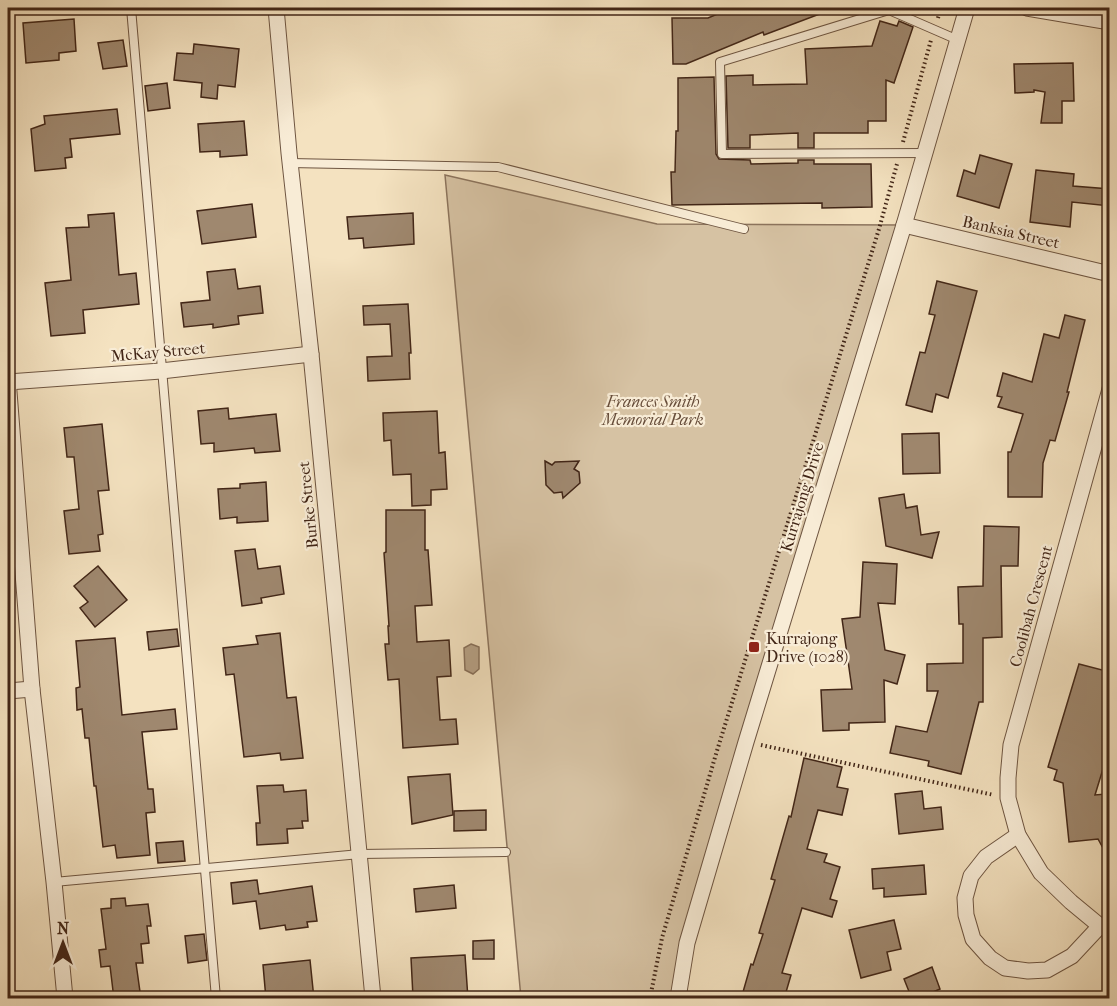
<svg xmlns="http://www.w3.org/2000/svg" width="1117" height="1006" viewBox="0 0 1117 1006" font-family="'IM FELL French Canon',serif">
	<rect width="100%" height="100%" fill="#f4e2c0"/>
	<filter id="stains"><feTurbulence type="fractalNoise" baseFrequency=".00333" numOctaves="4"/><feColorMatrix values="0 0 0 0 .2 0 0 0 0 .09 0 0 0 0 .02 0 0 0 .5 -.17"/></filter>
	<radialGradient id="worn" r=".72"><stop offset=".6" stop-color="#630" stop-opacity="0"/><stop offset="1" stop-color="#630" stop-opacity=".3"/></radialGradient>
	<path fill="#d6c2a3" stroke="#8c745d" stroke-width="1.5" d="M445 175 657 224 904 225 678 998H521Z"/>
	<path fill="#b7a287" stroke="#88705a" stroke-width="1.5" d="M471 644 479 647V669L473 674 465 670 464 648Z"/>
	<g fill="#9f886f" stroke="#422617" stroke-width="1.5">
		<path d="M732 8H833V9L764 35 763 32 686 64H673L672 18H708Z"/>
		<path d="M74 19 76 51 59 53V60L26 63 23 23Z"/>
		<path d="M880 21 897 26 899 21 913 27 894 83 886 80V121H868V133H814V148H798V133L750 135V148H728L726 76 753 75V85L807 84 805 49 872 46Z"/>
		<path d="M123 40 127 66 103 69 98 43Z"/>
		<path d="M194 44 239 49 235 87 218 85 217 99 201 97 202 83 174 80 177 53 193 54Z"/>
		<path d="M1073 63 1074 101H1062V123H1041L1045 92 1034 90V92L1015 93 1014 64Z"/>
		<path d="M714 77 716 154 719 159 750 160 751 164 798 163V160H814V164H871L872 207 822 208V203L672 205 671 172H675L676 131H678V78Z"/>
		<path d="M167 83 170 108 148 111 145 86Z"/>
		<path d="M117 109 120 134 70 139 72 157 65 158 66 168 35 171 31 129 45 124 44 116Z"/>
		<path d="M244 121 247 155 220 157V151L200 152 198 124Z"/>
		<path d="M980 155 1012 164 999 208 957 196 964 170 975 174Z"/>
		<path d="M1036 170 1074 174 1073 186 1110 189V206L1072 202 1070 227 1030 222Z"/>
		<path d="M252 204 256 237 202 244 197 211Z"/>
		<path d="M114 213 119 275 136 273 139 304 83 310 85 333 51 336 45 283 71 280 66 228 89 227 88 215Z"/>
		<path d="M413 213 414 244 364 248 363 238 349 239 347 217Z"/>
		<path d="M235 269 238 289 260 286 263 313 238 316 239 324 213 328V324L184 327 181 303 210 300 207 272Z"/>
		<path d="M937 281 977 291 948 398 936 394 932 412 906 405 920 352 925 353 935 315 929 314Z"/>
		<path d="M408 304 411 353H409L410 379 368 381 367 357 392 356 390 324 364 325 363 306Z"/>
		<path d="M1065 315 1085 320 1067 392H1069L1055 441 1050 440 1043 463 1042 497H1008V452H1011L1023 414 998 407 1002 397 997 396 1003 373 1032 382 1044 334 1059 338Z"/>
		<path d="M228 408 229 419 276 414 280 451 255 453 254 448 214 452V443L201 444 198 411Z"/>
		<path d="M437 411 439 453 445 452 447 489 431 490V505L412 506 411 474 393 475 391 440 384 441 383 413Z"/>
		<path d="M102 424 109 490 98 491 103 534 98 535 100 551 69 554 64 511 79 509 74 457H67L64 428Z"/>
		<path d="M939 433 940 473 903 474 902 434Z"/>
		<path d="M545 461 552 465 555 462 579 461 574 469 579 472 580 483 563 498 562 492 554 493 546 485Z"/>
		<path d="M266 482 268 521 237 523V517L220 519 218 489 240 488V484Z"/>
		<path d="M904 494 906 508 917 506 921 535 939 532 932 558 886 546 879 498Z"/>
		<path d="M386 510H425V550H428L432 605 415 606 417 642 449 640 451 676 437 677 440 720 456 719 458 744 403 748 399 679 388 680 385 644H389L388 626H389L384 553 386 552Z"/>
		<path d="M984 526 1019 527 1018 566H1001L1002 637 983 638V702H979L961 774 928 766 929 761 890 753 896 726 927 732 938 691H927V664L963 663V624H959L958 587 983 586Z"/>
		<path d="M255 549 258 569 280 566 284 594 261 598 262 603 242 606 235 551Z"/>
		<path d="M863 562 897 564 895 604 878 603 885 650 905 655 897 684 884 680 885 722 849 723V730L823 731 821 690 852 689 842 619 860 617Z"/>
		<path d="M98 566 127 600 95 627 80 608 88 602 74 586Z"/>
		<path d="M177 629 179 646 149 650 147 632Z"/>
		<path d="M280 633 287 698 296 697 303 758 281 760 280 753 244 757 234 674 226 675 223 648 258 644 256 636Z"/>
		<path d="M115 638 122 715 175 709 177 729 142 732 148 789H153L155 812 146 813 150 855 117 858 115 845 103 847 96 786H94L89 738H85L82 709 77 710 76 688 80 687 76 641Z"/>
		<path d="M1079 664 1110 672V746L1095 795 1106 794 1110 831V861L1098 839 1069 842 1063 783 1054 780 1057 770 1048 767Z"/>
		<path d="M804 758 842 767 837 787 848 789 842 815 818 810 807 849 827 854 824 862 840 867 830 899 837 901 832 917 802 908 782 973 791 975 784 999H741L751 964 753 965 763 934 759 933 775 880 771 879 789 816 791 817Z"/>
		<path d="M450 774 453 815 412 824 408 777Z"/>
		<path d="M283 785 284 792 306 790 308 821H302L303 828 287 829 288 843 257 845 256 823H260L257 786Z"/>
		<path d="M922 791 924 809 941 807 943 829 899 834 895 794Z"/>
		<path d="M486 810V830L454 831V811Z"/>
		<path d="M183 841 185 861 158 863 156 843Z"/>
		<path d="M924 865 926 894 884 897V888L873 889 872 869Z"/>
		<path d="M257 880 259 894 312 886 317 921 307 922 308 927 286 930 285 925 260 929 256 901 233 904 231 883Z"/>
		<path d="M454 885 456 908 416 912 414 889Z"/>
		<path d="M125 898 126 906 148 904 151 926H147L149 943 141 944 143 963H136L141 999H114L110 966 101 967 99 950 106 949 101 909 111 908V899Z"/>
		<path d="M894 920 901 949 887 952 891 970 861 978 849 930Z"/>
		<path d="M204 934 207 960 188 963 185 936Z"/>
		<path d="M494 940V959H473V941Z"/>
		<path d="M465 955 468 999H423V997H413L411 958Z"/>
		<path d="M310 960 314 999H266L263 965Z"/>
		<path d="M932 967 940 989 917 999H912L904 979Z"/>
	</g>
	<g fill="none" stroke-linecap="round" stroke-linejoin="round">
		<defs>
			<g id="lane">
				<path d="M131 8 216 998"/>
				<path d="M925 153 722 154 720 62 889 10 958 40"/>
				<path d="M290 163 498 167 744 229"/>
				<path d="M54 882 360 854 506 852"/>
			</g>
			<g id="street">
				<path d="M276 8 289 153 311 354 373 998"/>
				<path d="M1027 8 1110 22"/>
				<path d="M904 225 1110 274"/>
				<path d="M8 379 32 689 54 882 65 998"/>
				<path d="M8 382 161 371 311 354"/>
				<path d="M1110 389 1011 745 1008 778V798L1018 835 1041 873 1071 902 1100 926 1110 929"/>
				<path d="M8 691 32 689"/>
				<path d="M1018 835 986 857 971 876 965 898 966 915 973 939 990 958 1005 968 1028 971 1047 970 1072 956 1100 926"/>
				<path d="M678 998 687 943 746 742 904 225 967 8"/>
			</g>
		</defs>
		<use href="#lane" stroke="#6e5541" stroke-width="10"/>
		<use href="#street" stroke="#6e5541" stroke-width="17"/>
		<g stroke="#422617" stroke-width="4" stroke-dasharray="1.5 3" stroke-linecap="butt">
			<path d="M938 18 941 8"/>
			<path d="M903 142 931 40"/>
			<path d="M761 745 994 795"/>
			<path d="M650 998 662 938 716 754 879 229 897 164"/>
		</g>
		<use href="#lane" stroke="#f8ecd6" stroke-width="8"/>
		<use href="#street" stroke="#f8ecd6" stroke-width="15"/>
	</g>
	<rect fill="#8f2418" stroke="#f8ecd6" stroke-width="2" x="748" y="641" width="12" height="12" rx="3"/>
	<g text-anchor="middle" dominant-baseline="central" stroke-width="4.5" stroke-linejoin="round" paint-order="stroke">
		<g font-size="16" fill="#422617" stroke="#f8ecd6">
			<text transform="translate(1011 232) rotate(13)">Banksia Street</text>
			<text transform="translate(158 352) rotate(-5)">McKay Street</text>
			<text transform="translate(802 497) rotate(-73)">Kurrajong Drive</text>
			<text transform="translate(308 505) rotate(-96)">Burke Street</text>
			<text transform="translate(1031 606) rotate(-75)">Coolibah Crescent</text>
		</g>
		<g font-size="16" font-style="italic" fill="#674d3a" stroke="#f8ecd6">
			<text x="653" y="401">Frances Smith<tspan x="653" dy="18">Memorial Park</tspan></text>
		</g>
		<g font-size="16" fill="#422617" stroke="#f8ecd6" text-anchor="start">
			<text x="766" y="638">Kurrajong<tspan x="766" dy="18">Drive (1028)</tspan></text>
		</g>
	</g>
	<rect width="1117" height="1006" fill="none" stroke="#f4e2c0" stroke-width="30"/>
	<rect x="9" y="9" width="1099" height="988" fill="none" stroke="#422617" stroke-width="3"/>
	<rect x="15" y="15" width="1087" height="976" fill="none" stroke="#422617" stroke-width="1.5"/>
	<g transform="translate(63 943)" stroke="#f8ecd6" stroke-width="4.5" paint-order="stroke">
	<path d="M0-4.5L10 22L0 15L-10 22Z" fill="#422617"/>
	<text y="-9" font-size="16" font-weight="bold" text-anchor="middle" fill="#422617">N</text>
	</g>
	<rect width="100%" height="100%" filter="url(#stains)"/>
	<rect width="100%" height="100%" fill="url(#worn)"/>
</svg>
